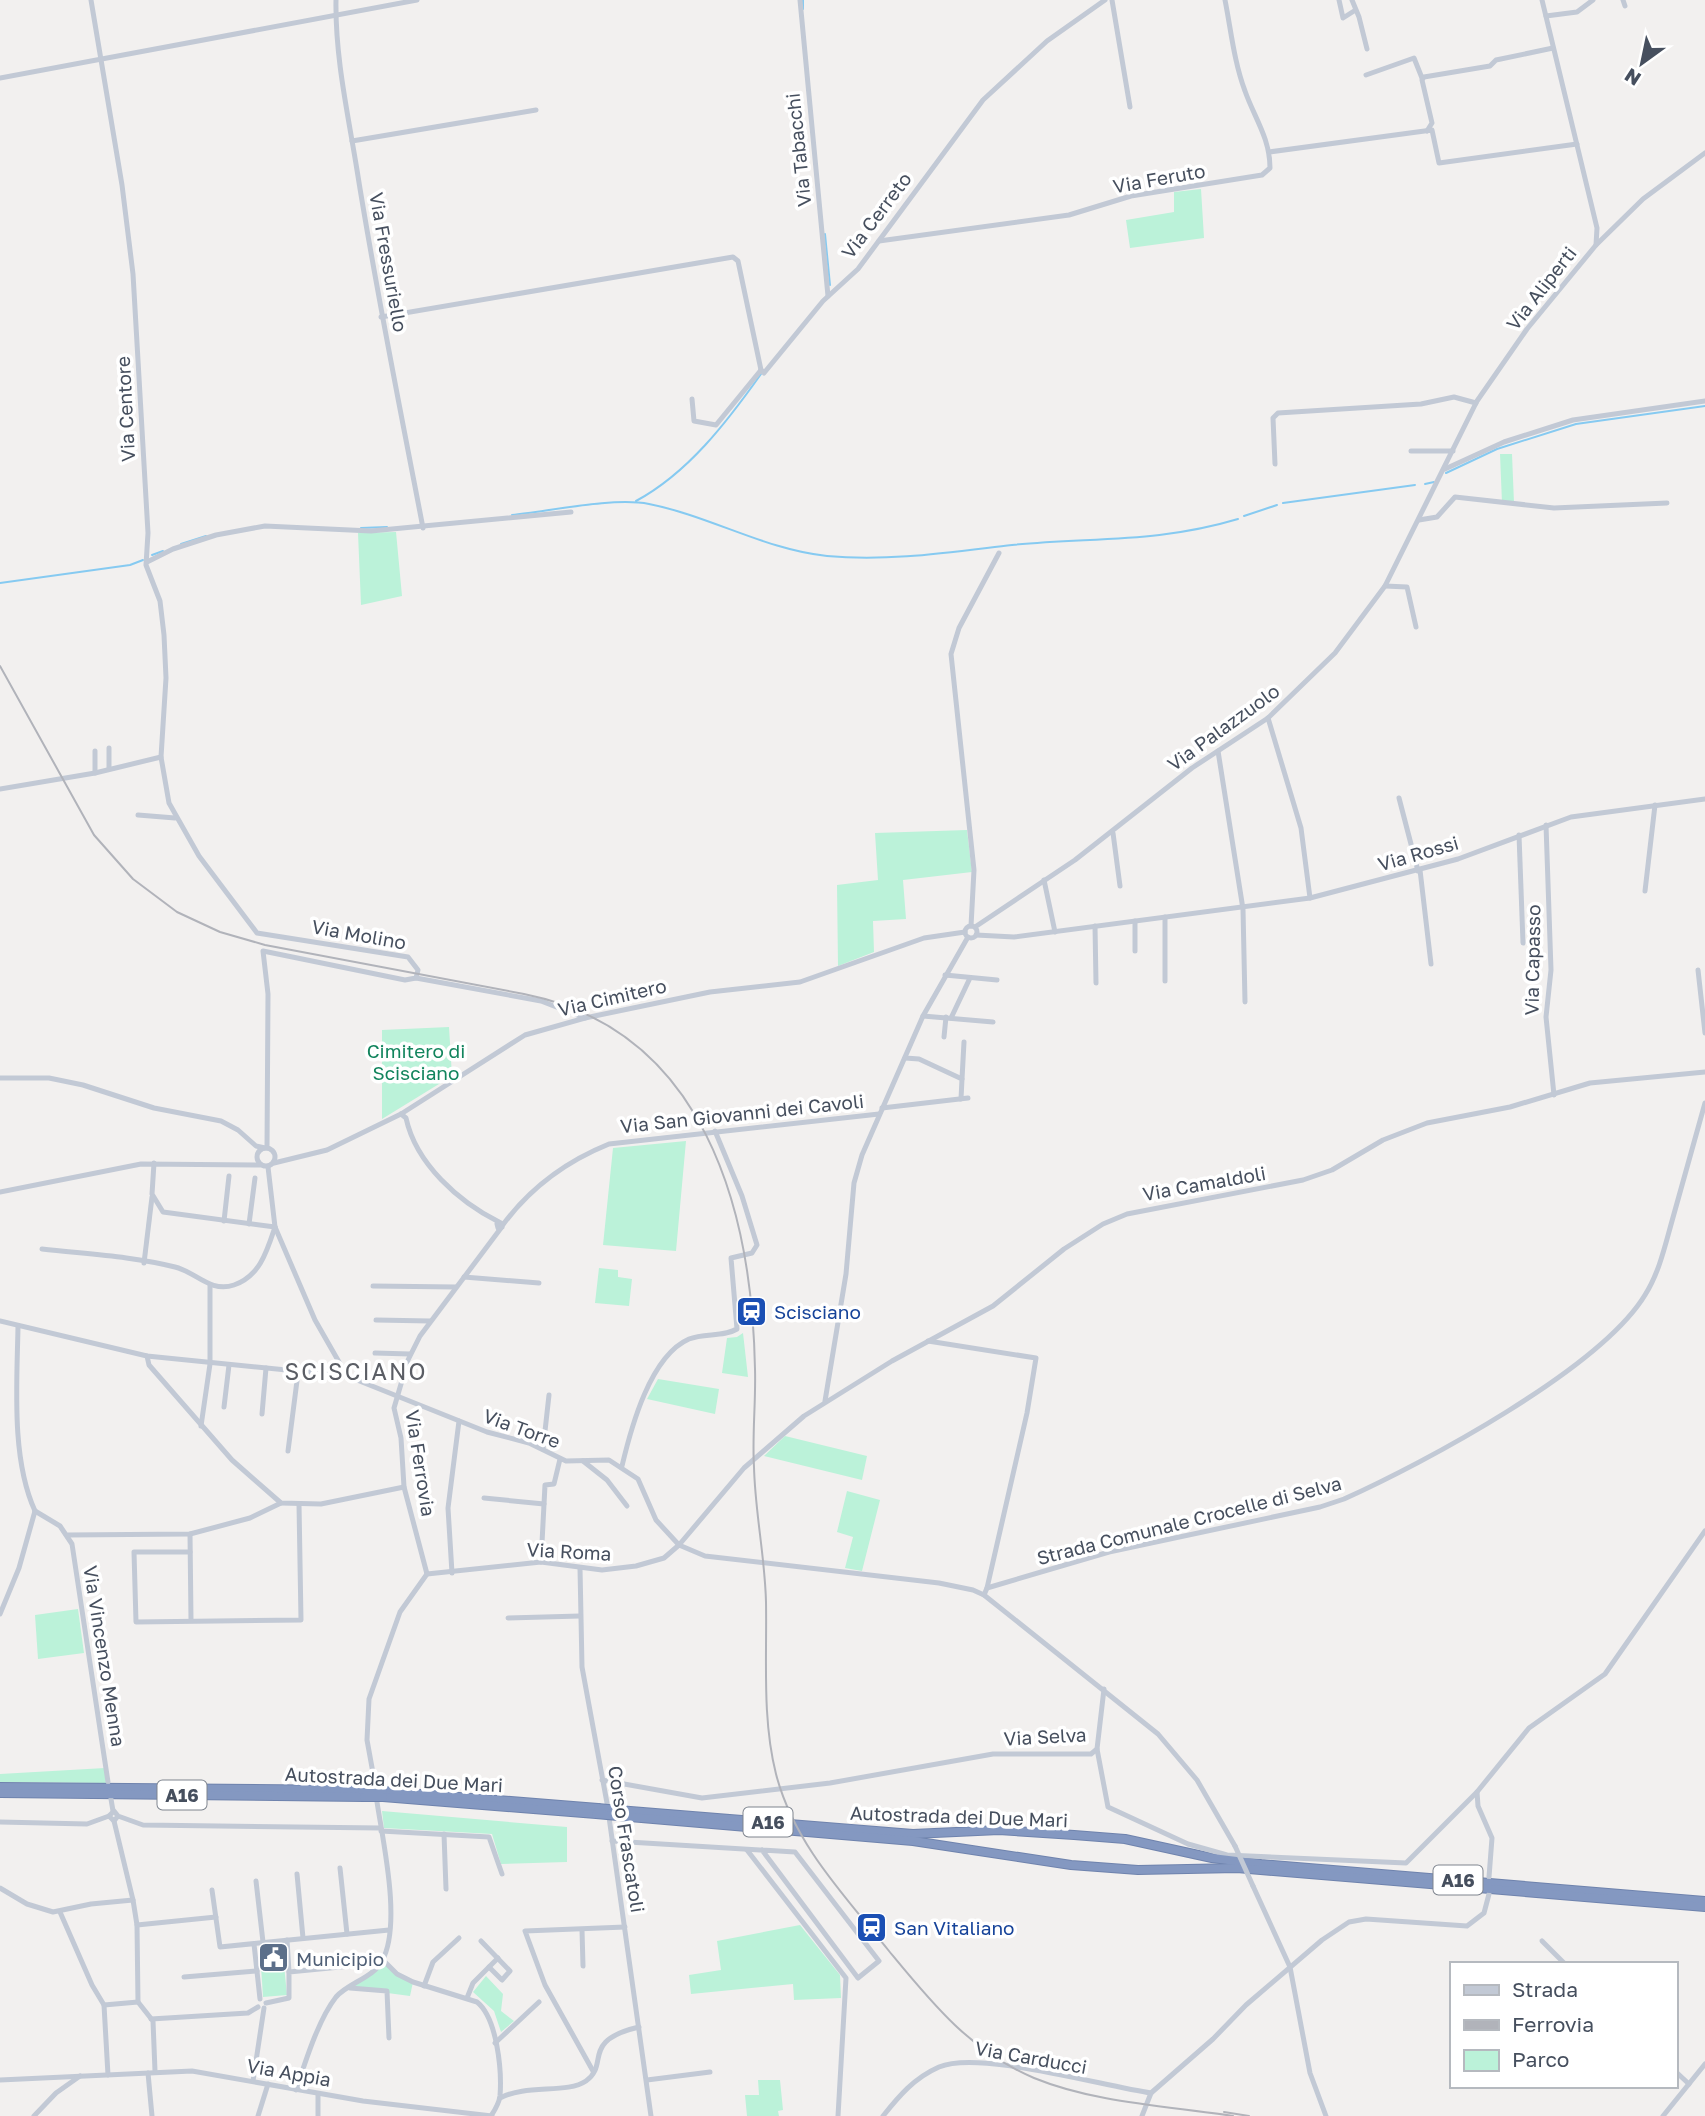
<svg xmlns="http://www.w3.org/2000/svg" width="1705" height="2116" viewBox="0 0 1705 2116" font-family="'Golos Text',sans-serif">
	<rect width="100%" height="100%" fill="#f2f0ef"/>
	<g fill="#bbf2d9">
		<path d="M1201 189 1204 238 1130 248 1126 220 1174 212V192Z"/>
		<path d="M1500 454H1512L1514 503H1502Z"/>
		<path d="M396 532 402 596 361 605 358 533Z"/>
		<path d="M967 830 972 872 903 880 906 919 873 921 874 952 838 966 837 885 878 880 875 833Z"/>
		<path d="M449 1027 452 1076 382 1119V1030Z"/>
		<path d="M686 1141 676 1251 603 1245 613 1148Z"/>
		<path d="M599 1268 618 1270V1277L632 1279 629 1306 595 1303Z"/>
		<path d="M743 1333 748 1377 722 1373 727 1338 737 1337Z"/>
		<path d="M658 1379 719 1389 715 1414 647 1399Z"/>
		<path d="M785 1436 867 1456 862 1480 764 1456Z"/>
		<path d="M847 1491 880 1500 862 1571 845 1568 853 1537 837 1532Z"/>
		<path d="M78 1609 84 1653 38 1659 35 1615Z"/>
		<path d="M105 1768 106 1783 0 1782V1774Z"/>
		<path d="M382 1811 567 1827V1862L501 1864 492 1834 384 1828Z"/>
		<path d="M800 1925 840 1975 841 1998 794 2000 793 1984 691 1994 689 1975 721 1970 717 1941Z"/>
		<path d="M383 1960 397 1974 413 1982 410 1996 350 1988Z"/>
		<path d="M284 1965 287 1995 263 1997 261 1966Z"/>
		<path d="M486 1976 503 1994 501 2011 514 2021 501 2032 494 2011 473 1992Z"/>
		<path d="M758 2080H780L783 2110 778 2111 779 2116H747L745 2095H759Z"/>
	</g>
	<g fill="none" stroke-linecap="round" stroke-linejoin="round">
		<g stroke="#86caf1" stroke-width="2">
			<path d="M803 9V0"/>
			<path d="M825 234 830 285"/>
			<path d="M1446 473 1497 449 1576 424 1705 406"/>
			<path d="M1425 484 1434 482"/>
			<path d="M636 501C688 473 727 422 761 374"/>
			<path d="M1283 503 1415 485"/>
			<path d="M512 515C550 511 614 497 649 504 710 516 766 550 827 556 888 562 952 552 1012 545 1093 537 1158 543 1238 519"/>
			<path d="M1244 516 1277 505"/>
			<path d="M361 528 387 527"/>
			<path d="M181 544 206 536"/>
			<path d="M152 555 163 551"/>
			<path d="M0 583 130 565 143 560"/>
		</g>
		<defs>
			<g id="highway">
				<path d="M0 1787 362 1790"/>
				<path d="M383 1791 598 1808"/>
				<path d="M0 1793 364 1797"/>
				<path d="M383 1797 596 1814"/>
				<path d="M618 1810 913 1834 999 1830 1074 1835 1125 1839 1212 1858 1261 1864 1705 1901"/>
				<path d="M618 1816 913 1841 1071 1865 1138 1870 1237 1868 1705 1907"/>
			</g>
		</defs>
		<use href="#highway" stroke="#6f83ad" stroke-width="10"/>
		<g stroke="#c2c9d5" stroke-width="5">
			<path d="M91 0 122 185 133 274 148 533 146 565 160 601 164 635 166 678 161 757 169 803 199 856 257 933 408 957 418 970 416 978 405 980 263 951 268 994 267 1148"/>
			<path d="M336 0C335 57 348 114 357 170 376 290 400 408 423 528"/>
			<path d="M800 0 828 296"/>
			<path d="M1112 0 1130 107"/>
			<path d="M1339 0 1343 18 1354 11"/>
			<path d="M1352 0 1359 17 1367 49"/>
			<path d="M1623 0 1625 6"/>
			<path d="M1546 16 1577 12 1593 0"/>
			<path d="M1366 75 1414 58 1422 78"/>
			<path d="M0 78 417 0"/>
			<path d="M1427 131 1432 123 1422 80 1424 77 1490 66 1496 60 1553 48"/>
			<path d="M352 141 536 110"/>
			<path d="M1269 152 1432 130 1439 163 1577 144"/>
			<path d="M879 241 1069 215 1131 196 1262 175 1270 168C1270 138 1254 117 1245 91 1234 62 1231 30 1225 0"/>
			<path d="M1596 245 1643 199 1705 153"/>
			<path d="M381 317 733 257 738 261 761 370"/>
			<path d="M761 370 764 373 823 301 858 269 983 100 1047 41 1105 0"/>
			<path d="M692 399 694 421 716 425 761 370"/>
			<path d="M1411 451H1453"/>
			<path d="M1275 464 1273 418 1278 413 1421 404 1454 397 1476 403"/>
			<path d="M1445 469 1504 442 1573 420 1705 401"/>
			<path d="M1419 520 1437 517 1455 497 1554 508 1667 503"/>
			<path d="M147 562 173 549 216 535 265 526 371 531 571 512"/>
			<path d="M1385 586 1407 587 1416 627"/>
			<path d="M1268 718 1301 828 1310 898"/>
			<path d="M1218 751 1243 909 1245 1002"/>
			<path d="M109 768V748"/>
			<path d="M95 773V751"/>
			<path d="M0 789 95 773 161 757"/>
			<path d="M1399 798 1418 871"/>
			<path d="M138 815 175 818"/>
			<path d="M1546 825 1551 970 1546 1017 1554 1095"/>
			<path d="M1113 833 1120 886"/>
			<path d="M1519 835 1523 943"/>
			<path d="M1420 870 1431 964"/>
			<path d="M1044 880 1055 932"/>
			<path d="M1645 891 1655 805"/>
			<path d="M971 926 974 870 951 654 959 628 999 553"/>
			<path d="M1095 926 1096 983"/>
			<circle cx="971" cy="932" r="6"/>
			<path d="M975 927 1075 860 1192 768 1268 718 1335 653 1385 586 1477 401 1527 329 1596 245 1597 228 1542 0"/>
			<path d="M976 935 1014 937 1310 898 1458 859 1571 817 1705 799"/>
			<path d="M1135 951V921"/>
			<path d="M1698 970 1705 1033"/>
			<path d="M945 975 997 980"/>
			<path d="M416 978 541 1001 585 1018"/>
			<path d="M1165 981V917"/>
			<path d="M923 1016 993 1022"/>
			<path d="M951 1018 970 978"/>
			<path d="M944 1037 946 1017"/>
			<path d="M905 1058 919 1059 962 1079 961 1099"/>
			<path d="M0 1078H49L83 1085 154 1108 221 1121 238 1130 256 1146 265 1148"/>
			<path d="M962 1079 964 1042"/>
			<path d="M882 1108 968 1098"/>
			<path d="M401 1114 406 1118C416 1164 459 1202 499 1222"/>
			<circle cx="266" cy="1157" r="9"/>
			<path d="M154 1163 152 1194 163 1212 275 1227"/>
			<path d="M274 1163 327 1150 401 1114 525 1035 585 1018 710 992 800 982 924 938 965 932"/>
			<path d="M268 1167 275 1227 315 1320 347 1376"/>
			<path d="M0 1192 141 1164 260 1165"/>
			<path d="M224 1221 229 1176"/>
			<path d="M501 1223 502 1227 498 1228 497 1224Z"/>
			<path d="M249 1224 255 1178"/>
			<path d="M502 1226C529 1189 567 1161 609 1144L879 1114"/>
			<path d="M42 1249C85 1254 132 1256 175 1267 196 1272 210 1293 234 1285 260 1276 267 1251 275 1227"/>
			<path d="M144 1263 152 1197"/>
			<path d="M464 1277 539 1283"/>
			<path d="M373 1286 456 1287"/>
			<path d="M376 1320 430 1321"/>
			<path d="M0 1321 147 1356 347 1376 487 1432 529 1443 566 1461 609 1460 638 1479 656 1520 679 1545 705 1556 939 1583 973 1590 984 1595 1158 1734 1197 1780 1235 1846"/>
			<path d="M18 1327C17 1383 11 1459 35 1511"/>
			<path d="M928 1341 1036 1358 1027 1413 987 1588"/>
			<path d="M375 1353 410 1354"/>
			<path d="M147 1356 149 1365 232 1460 281 1503 321 1504 404 1487"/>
			<path d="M825 1401 846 1274 854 1183 862 1155 923 1016 968 937"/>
			<path d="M224 1407 229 1365"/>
			<path d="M262 1414 266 1368"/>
			<path d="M201 1426 210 1364V1285"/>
			<path d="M543 1449 549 1395"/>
			<path d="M288 1451 298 1373"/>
			<path d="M583 1461 607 1480 627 1506"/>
			<path d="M622 1466C631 1428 650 1356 689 1339 704 1333 724 1337 737 1329L731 1258 752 1253 757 1245 742 1196 715 1131"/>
			<path d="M484 1498 544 1504"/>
			<path d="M35 1511 60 1526 72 1544 108 1782"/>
			<path d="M190 1534 191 1620"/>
			<path d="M68 1535 190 1534 250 1518 281 1503"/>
			<path d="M190 1552H134L136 1622 301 1620 299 1504"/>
			<path d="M541 1562 545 1485 554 1484 560 1459"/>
			<path d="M580 1568 582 1667 607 1803 651 2116"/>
			<path d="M452 1573 448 1508 459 1421"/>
			<path d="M427 1574 541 1562 602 1570 636 1566 664 1558 679 1545 744 1468 804 1416 892 1361 993 1306 1064 1249 1103 1224 1127 1214 1303 1180 1332 1170 1383 1140 1427 1123 1510 1107 1590 1083 1705 1072"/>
			<path d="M427 1574 404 1487 401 1438 394 1408 408 1360 420 1336 501 1228"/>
			<path d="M984 1595 987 1588 1109 1552 1320 1507 1344 1499C1424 1463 1600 1369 1645 1295 1659 1273 1665 1246 1672 1221 1683 1181 1694 1142 1705 1103"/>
			<path d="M0 1614 19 1568 35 1511"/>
			<path d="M508 1618 580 1616"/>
			<path d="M1097 1749 1108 1807 1188 1844 1227 1855 1406 1863 1477 1792"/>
			<path d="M602 1780 702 1798 830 1783 993 1754H1091L1097 1749 1104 1689"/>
			<path d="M375 1784 367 1740 369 1699 400 1612 427 1574"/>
			<path d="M111 1799 113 1811"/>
			<path d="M118 1816 114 1821 109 1816 114 1811 118 1816 143 1825 381 1828"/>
			<path d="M114 1821 133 1900 137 1925 138 2002 153 2021 155 2071"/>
			<path d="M0 1822 87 1824 109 1816"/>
			<path d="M381 1831 489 1837 502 1874"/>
			<path d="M444 1834 446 1889"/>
			<path d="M612 1841 795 1852 879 1961 858 1978 762 1850"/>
			<path d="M747 1850 846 1978 838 2116"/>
			<path d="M340 1868 347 1934"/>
			<path d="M297 1874 303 1938"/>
			<path d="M1489 1877 1492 1838 1478 1806 1477 1792 1529 1728 1605 1674 1705 1531"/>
			<path d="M256 1881 263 1942"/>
			<path d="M1253 1886 1290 1967 1310 2073 1326 2116"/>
			<path d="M0 1888 27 1904 53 1912 91 1904 133 1900"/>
			<path d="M212 1890 220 1947 389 1930"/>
			<path d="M60 1912 92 1985 104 2005 108 2075"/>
			<path d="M137 1925 216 1917"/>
			<path d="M582 1930 583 1966"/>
			<path d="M287 1940 289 1972"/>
			<path d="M481 1941 510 1971 502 1980 489 1967"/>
			<path d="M1542 1941 1565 1964"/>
			<path d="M254 1944 260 1999"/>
			<path d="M383 1960 397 1974 413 1982 477 2002C497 2018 502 2070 500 2096 499 2103 495 2110 491 2116"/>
			<path d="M184 1977 257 1971"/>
			<path d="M424 1986 433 1962 459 1938"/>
			<path d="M350 1988 387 1991 389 2038"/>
			<path d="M467 1998 473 1983 498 1958"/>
			<path d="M266 2003 289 1998V1972L381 1963"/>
			<path d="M104 2005 138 2002"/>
			<path d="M151 2019 248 2013 258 2007"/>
			<path d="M495 2043 539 2002"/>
			<path d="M593 2071 545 1985 525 1931 625 1927"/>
			<path d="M1675 2071 1689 2084"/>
			<path d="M148 2073 152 2116"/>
			<path d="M0 2080 192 2071 363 2101 492 2116"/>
			<path d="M647 2080 710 2072"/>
			<path d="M253 2081 264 2008"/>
			<path d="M296 2090C305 2063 318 2020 336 1997 348 1983 373 1978 382 1961 402 1925 383 1842 377 1802"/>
			<path d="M1151 2093 1213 2039 1246 2005 1322 1940 1349 1922 1366 1919 1467 1926 1484 1913 1489 1894"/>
			<path d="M318 2094V2116"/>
			<path d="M500 2098C526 2084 567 2094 586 2081 610 2064 580 2041 639 2027"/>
			<path d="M34 2116 56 2093 80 2076"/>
			<path d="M258 2116 268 2084"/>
			<path d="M883 2116C899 2096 914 2078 939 2067 979 2050 1102 2086 1151 2093"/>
			<path d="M1142 2116 1151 2093"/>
			<path d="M1663 2116 1705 2064"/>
		</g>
		<use href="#highway" stroke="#8498c1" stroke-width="8"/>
		<g stroke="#b1b3ba" stroke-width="2">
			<path d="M0 666 94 835 133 879 177 912 220 932 265 945 524 994C704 1030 752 1208 755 1369 756 1402 752 1435 754 1467 755 1512 765 1557 766 1602 767 1659 762 1719 776 1774 794 1844 845 1896 889 1951 931 2002 970 2051 1034 2078 1095 2103 1168 2106 1233 2116"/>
			<path d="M1224 2112 1249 2116"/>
		</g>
		<defs>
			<g id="highway-bridge">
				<path d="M362 1790 383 1791"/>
				<path d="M364 1797H383"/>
				<path d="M598 1808 618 1810"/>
				<path d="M596 1814 618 1816"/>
			</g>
		</defs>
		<use href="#highway-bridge" stroke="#6f83ad" stroke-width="10" stroke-linecap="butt"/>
		<path stroke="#c2c9d5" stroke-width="5" d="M1235 1846 1253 1886"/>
		<use href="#highway-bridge" stroke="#8498c1" stroke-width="8"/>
	</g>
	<defs>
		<symbol id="station-square" viewBox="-11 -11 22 22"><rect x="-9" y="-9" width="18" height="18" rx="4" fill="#1a4fb4" stroke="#fff"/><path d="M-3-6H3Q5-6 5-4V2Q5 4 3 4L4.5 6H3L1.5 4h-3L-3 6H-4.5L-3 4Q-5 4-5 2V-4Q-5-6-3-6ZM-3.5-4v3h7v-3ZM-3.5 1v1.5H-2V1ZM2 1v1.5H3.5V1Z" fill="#fff"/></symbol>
		<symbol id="civic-square" viewBox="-11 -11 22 22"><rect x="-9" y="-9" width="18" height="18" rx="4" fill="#5c6f8a" stroke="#fff"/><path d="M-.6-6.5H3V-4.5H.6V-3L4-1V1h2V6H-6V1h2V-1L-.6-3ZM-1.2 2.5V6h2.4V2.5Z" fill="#fff"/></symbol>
	</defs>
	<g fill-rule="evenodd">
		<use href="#station-square" x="734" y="1294" width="35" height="35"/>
		<use href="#station-square" x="854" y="1910" width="35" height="35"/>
		<use href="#civic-square" x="256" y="1940" width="35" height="35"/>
	</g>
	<g text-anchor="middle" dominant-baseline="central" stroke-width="7" stroke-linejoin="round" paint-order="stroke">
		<g fill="#fff" stroke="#7e848e" stroke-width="2">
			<rect x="157.5" y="1780.5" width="49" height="29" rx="5"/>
			<rect x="743.5" y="1807.5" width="49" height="29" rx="5"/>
			<rect x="1433.5" y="1865.5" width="49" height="29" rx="5"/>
		</g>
		<g font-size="18" font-weight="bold" fill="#464f5e">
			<text x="182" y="1795">A16</text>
			<text x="768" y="1822">A16</text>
			<text x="1458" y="1880">A16</text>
		</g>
		<g font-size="19" fill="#464f5e" stroke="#fff">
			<text transform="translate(798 150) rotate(-96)">Via Tabacchi</text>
			<text transform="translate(1159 178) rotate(-10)">Via Feruto</text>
			<text transform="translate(876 215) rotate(-53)">Via Cerreto</text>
			<text transform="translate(389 262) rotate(80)">Via Fressuriello</text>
			<text transform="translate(1541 288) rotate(-52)">Via Aliperti</text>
			<text transform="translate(125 409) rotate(-93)">Via Centore</text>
			<text transform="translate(1223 727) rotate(-36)">Via Palazzuolo</text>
			<text transform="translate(1418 853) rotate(-16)">Via Rossi</text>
			<text transform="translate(359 934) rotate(10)">Via Molino</text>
			<text transform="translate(1532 960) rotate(-89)">Via Capasso</text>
			<text transform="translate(612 997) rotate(-13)">Via Cimitero</text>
			<text transform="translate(742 1113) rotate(-6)">Via San Giovanni dei Cavoli</text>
			<text transform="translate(1204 1183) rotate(-10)">Via Camaldoli</text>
			<text transform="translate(522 1428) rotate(20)">Via Torre</text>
			<text transform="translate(421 1463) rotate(81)">Via Ferrovia</text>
			<text transform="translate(1189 1520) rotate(-14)">Strada Comunale Crocelle di Selva</text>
			<text transform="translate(569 1551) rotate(3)">Via Roma</text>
			<text transform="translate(105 1656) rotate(81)">Via Vincenzo Menna</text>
			<text transform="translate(1045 1736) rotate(-3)">Via Selva</text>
			<text transform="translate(394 1779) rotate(3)">Autostrada dei Due Mari</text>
			<text transform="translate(959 1816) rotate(2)">Autostrada dei Due Mari</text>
			<text transform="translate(627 1839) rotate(81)">Corso Frascatoli</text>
			<text transform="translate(1031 2057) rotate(10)">Via Carducci</text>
			<text transform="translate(289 2072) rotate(10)">Via Appia</text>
		</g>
		<g font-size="19" fill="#12845d" stroke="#fff">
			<text x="416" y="1050">Cimitero di<tspan x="416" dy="22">Scisciano</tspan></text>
		</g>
		<g font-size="19" fill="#164399" stroke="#fff" text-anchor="start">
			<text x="774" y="1311">Scisciano</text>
			<text x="894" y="1927">San Vitaliano</text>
		</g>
		<g font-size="19" fill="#4e5e75" stroke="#fff" text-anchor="start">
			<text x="296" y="1958">Municipio</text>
		</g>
		<g font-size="23" letter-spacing="2" fill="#5b5e65" stroke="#fff">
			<text x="356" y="1371">SCISCIANO</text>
		</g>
	</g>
	<rect x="1450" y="1962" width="228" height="126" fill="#ffffff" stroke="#b5b9bf" stroke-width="2"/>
	<rect x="1464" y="1985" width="35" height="10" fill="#c2c9d5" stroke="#b5b9bf" stroke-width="2"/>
	<text x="1512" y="1997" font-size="21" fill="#464f5e">Strada</text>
	<rect x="1464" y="2020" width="35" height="10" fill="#b1b3ba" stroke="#b5b9bf" stroke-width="2"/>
	<text x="1512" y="2032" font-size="21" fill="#464f5e">Ferrovia</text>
	<rect x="1464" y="2050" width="35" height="21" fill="#bbf2d9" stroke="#b5b9bf" stroke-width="2"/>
	<text x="1512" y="2067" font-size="21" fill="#464f5e">Parco</text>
	<g transform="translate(1642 63) rotate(213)" stroke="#ffffff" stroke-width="5" paint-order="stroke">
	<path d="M0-5L12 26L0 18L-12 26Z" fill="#464f5e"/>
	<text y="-10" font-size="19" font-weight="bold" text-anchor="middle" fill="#464f5e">N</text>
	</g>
</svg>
